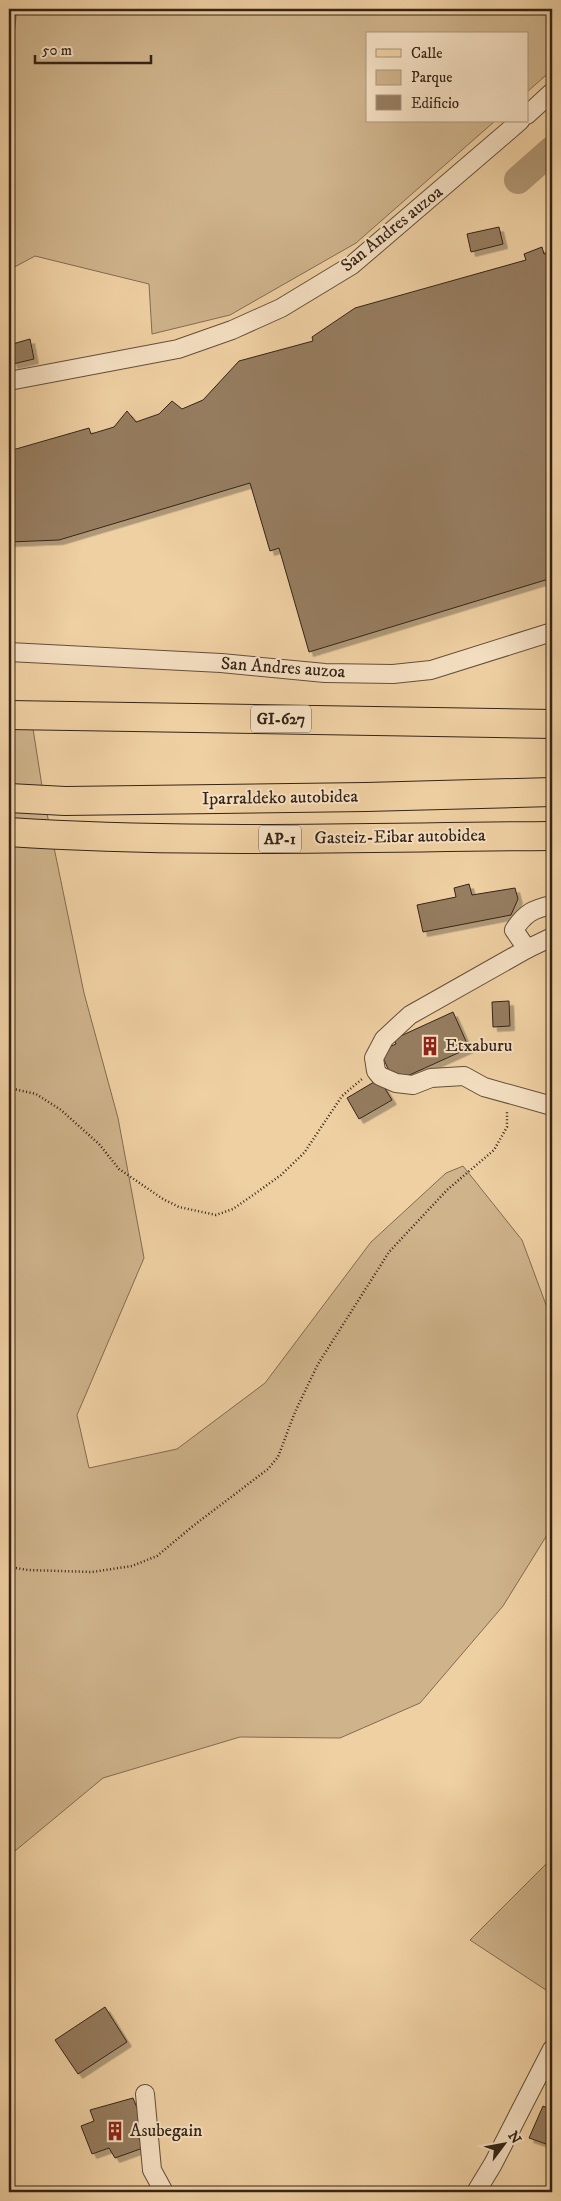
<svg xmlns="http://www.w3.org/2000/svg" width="561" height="2201" viewBox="0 0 561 2201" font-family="'IM FELL DW Pica',serif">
	<defs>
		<filter id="shadow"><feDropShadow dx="4.5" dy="4.5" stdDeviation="0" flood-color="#0004"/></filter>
	</defs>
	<rect width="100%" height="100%" fill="#efd0a3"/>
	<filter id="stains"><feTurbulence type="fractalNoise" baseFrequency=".004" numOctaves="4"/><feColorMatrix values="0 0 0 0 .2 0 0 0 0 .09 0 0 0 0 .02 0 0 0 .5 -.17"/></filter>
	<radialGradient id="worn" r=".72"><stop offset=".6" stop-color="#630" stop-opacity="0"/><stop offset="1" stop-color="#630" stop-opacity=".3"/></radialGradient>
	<g fill="#cfb38b" stroke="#826c51">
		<path d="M9 9H552V70L527 92V34H367V121H495L356 243 230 315 152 334 149 284 35 256 9 270Z"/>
		<path d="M29 703 44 799 84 993 118 1118 144 1258 77 1415 89 1468 177 1449 265 1383 371 1242 446 1173 463 1166 522 1240 552 1321V1527L503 1606 420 1703 340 1738 240 1737 103 1778 9 1856V706Z"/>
		<path d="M552 1858V1994L470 1940Z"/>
	</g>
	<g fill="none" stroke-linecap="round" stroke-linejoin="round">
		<path stroke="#7f684e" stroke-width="4.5" d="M9 68 15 9"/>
		<path stroke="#b09673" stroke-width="28" d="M518 180 552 150"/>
	</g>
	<g fill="#967d60" stroke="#352417" filter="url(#shadow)">
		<path d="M499 227 503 244 471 252 467 234Z"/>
		<path d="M542 247 544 254 552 252V578L309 652 279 548 270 551 250 483 59 540 9 542V463H13L9 451 89 428 91 434 114 427 127 411 136 422 159 414 172 401 182 409 203 400 239 361 313 341 312 337 355 308 526 260 524 254Z"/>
		<path d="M30 339 34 359 13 364 9 345Z"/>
		<path d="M469 884 472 895 515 888 518 899 511 915 423 932 417 905 456 897 454 888Z"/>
		<path d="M509 1001 510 1026 493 1027 492 1002Z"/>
		<path d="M453 1012 469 1048 394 1082 380 1051 396 1044 394 1039Z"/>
		<path d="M379 1079 392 1100 359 1119 347 1098Z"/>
		<path d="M105 2007 127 2042 78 2074 55 2040Z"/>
		<path d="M133 2098 148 2135 139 2138 143 2148 115 2158 109 2148 92 2154 81 2126 94 2121 90 2110Z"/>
		<path d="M543 2106 552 2110V2146L529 2138Z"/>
	</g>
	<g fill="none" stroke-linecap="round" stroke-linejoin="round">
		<defs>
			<g id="street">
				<path d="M527 115 552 92"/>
				<path d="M9 381 178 349 232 330 281 308 352 265 520 121"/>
				<path d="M9 652 221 663 325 673 393 674 431 670 552 632"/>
				<path d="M552 905C533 909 525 913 514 930L527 949 410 1015 384 1039 374 1058 376 1071 380 1076 396 1083 413 1085 431 1078 464 1076 484 1087 552 1106"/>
				<path d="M527 949 552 937"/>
				<path d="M145 2094 152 2170 164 2192"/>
				<path d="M476 2192 493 2164 552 2049"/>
			</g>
			<path id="primary" d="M9 715 552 724"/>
			<g id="highway">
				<path d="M9 798 65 801 366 797 552 792"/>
				<path d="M9 832C190 844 371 837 552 836"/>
			</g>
		</defs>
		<use href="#street" stroke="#644f3a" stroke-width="20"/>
		<use href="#primary" stroke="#352417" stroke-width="30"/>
		<use href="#highway" stroke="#352417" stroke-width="30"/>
		<g stroke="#352417" stroke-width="2.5" stroke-dasharray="1 2.5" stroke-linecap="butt">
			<path d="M9 1088 36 1094 61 1110 99 1144 119 1169 163 1199 179 1207 216 1215 233 1209 256 1193 281 1175 304 1153 342 1096 362 1079"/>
			<path d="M9 1567 28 1570 92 1572 132 1566 157 1556 193 1526 268 1469 278 1457 295 1412 318 1364 389 1252 447 1190 494 1150 507 1127V1110"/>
		</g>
		<use href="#street" stroke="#f5e0c3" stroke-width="18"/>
		<use href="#primary" stroke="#efd0a3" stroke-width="28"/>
		<use href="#highway" stroke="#efd0a3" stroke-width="28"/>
	</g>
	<defs>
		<symbol id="building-bare" viewBox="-9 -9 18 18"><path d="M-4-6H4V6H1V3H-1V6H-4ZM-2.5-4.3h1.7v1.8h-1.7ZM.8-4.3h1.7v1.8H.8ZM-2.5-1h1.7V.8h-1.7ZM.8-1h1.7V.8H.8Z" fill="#8f2418" stroke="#f5e0c3" stroke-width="2.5" paint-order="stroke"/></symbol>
	</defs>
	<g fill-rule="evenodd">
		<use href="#building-bare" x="416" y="1032" width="28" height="28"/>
		<use href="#building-bare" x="101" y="2117" width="28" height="28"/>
	</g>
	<g text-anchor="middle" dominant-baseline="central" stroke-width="4" stroke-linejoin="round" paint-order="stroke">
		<g fill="#f5e0c3" stroke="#6f5c4b" stroke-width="1">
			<rect x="251" y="705.5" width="60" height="27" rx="4"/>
			<rect x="259" y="825.5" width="42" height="27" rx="4"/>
		</g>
		<g font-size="16" font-weight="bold" fill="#352417">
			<text x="281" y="719">GI-627</text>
			<text x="280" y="839">AP-1</text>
		</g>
		<g font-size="18" fill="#352417" stroke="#f5e0c3">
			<text transform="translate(392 229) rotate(-39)">San Andres auzoa</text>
			<text transform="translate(283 668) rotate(4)">San Andres auzoa</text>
			<text transform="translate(280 798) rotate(-1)">Iparraldeko autobidea</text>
			<text transform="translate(400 837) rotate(-1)">Gasteiz-Eibar autobidea</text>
		</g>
		<g font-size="18" fill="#352417" stroke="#f5e0c3" text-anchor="start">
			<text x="445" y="1046">Etxaburu</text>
			<text x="130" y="2131">Asubegain</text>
		</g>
	</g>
	<rect width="561" height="2201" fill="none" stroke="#efd0a3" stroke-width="30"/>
	<rect x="10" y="10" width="541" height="2181" fill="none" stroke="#352417" stroke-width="2.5"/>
	<rect x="15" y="15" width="531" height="2171" fill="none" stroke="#352417"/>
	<rect x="366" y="32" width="162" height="90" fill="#f5e0c3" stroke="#a8957e"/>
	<rect x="376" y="49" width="25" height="8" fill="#efd0a3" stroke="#a8957e"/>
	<text x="411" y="58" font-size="15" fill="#352417">Calle</text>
	<rect x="376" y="70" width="25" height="15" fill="#cfb38b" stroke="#a8957e"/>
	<text x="411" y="82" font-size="15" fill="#352417">Parque</text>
	<rect x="376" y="95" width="25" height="15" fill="#967d60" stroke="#a8957e"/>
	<text x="411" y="108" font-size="15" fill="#352417">Edificio</text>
	<g transform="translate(504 2144) rotate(58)" stroke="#f5e0c3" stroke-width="4" paint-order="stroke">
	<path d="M0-4L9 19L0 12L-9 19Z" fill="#352417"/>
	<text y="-8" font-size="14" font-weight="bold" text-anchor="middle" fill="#352417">N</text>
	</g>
	<path d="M35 55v8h116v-8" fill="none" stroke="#352417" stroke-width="2.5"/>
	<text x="42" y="55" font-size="15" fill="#352417" stroke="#f5e0c3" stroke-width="4" paint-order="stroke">50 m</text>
	<rect width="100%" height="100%" filter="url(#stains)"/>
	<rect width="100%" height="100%" fill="url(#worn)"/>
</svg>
